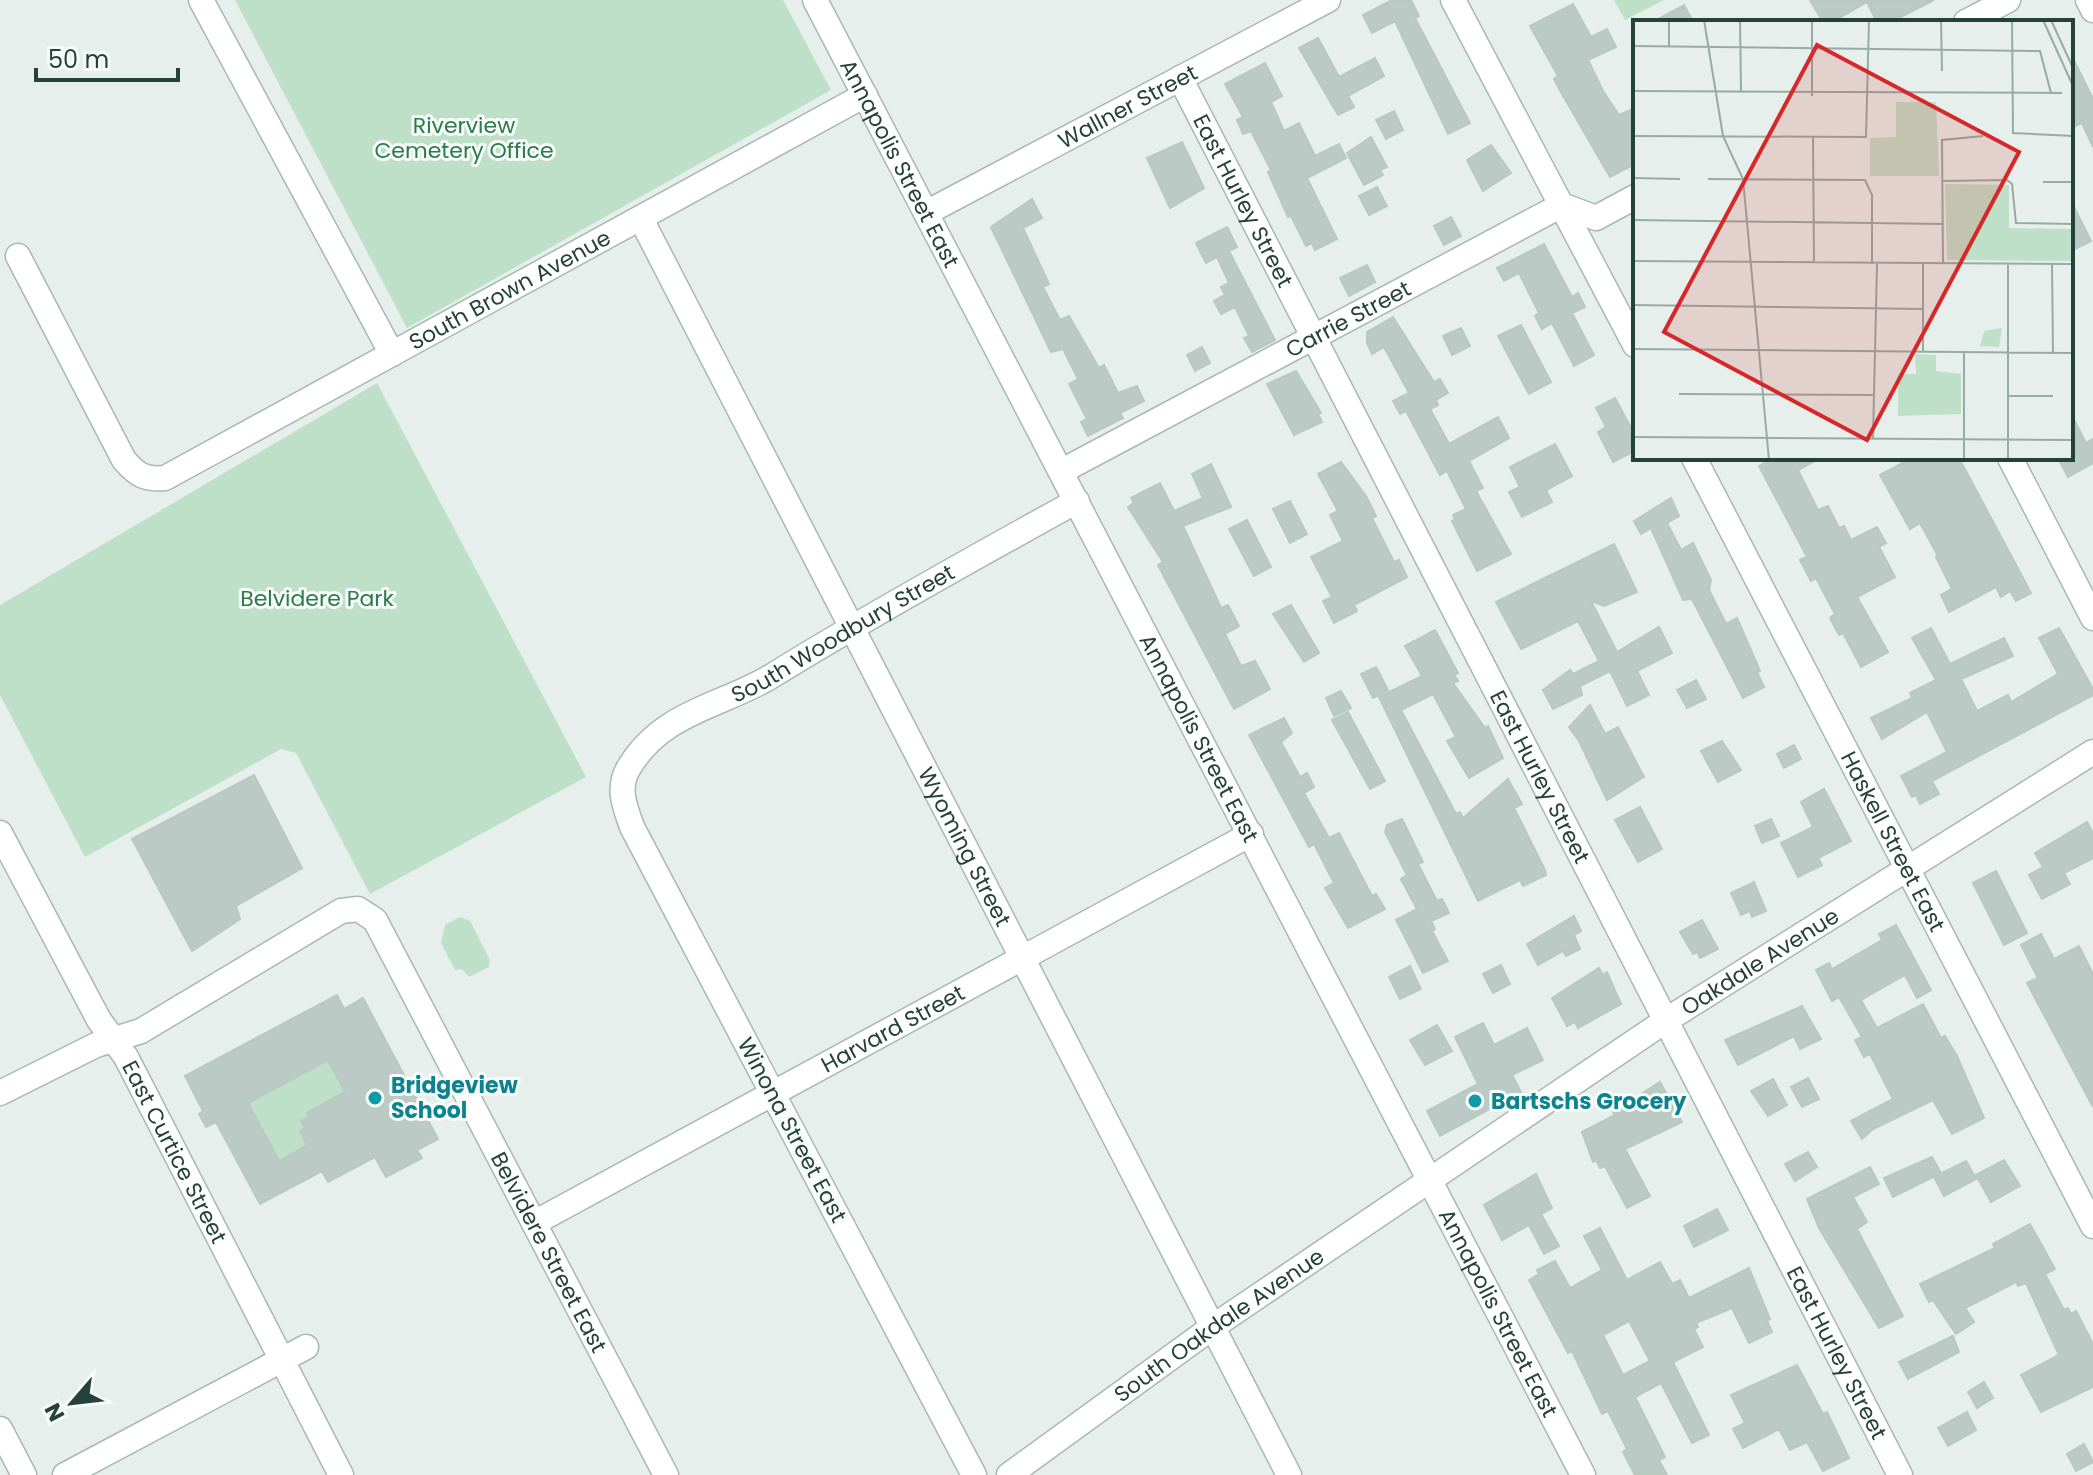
<svg xmlns="http://www.w3.org/2000/svg" width="2093" height="1475" viewBox="0 0 2093 1475" font-family="Poppins,sans-serif">
	<rect width="100%" height="100%" fill="#e6efeb"/>
	<g fill="#bfe0c8">
		<path d="M235 0H783L831 90 407 328Z"/>
		<path d="M1614 0H1664L1625 20Z"/>
		<path d="M377 383 586 777 370 894 296 753 281 749 85 857 0 695V605Z"/>
		<path d="M460 917 470 921 490 960 489 967 469 977 462 969 455 970 441 943 445 925Z"/>
		<path d="M328 1060 345 1092 308 1113 309 1117 302 1122 305 1128 300 1132 307 1145 279 1161 248 1103Z"/>
	</g>
	<g fill="#bbcac4" stroke="#b8c9c2" stroke-width="2" fill-rule="evenodd">
		<path d="M1392 0H1411L1419 16 1415 18 1470 123 1448 134 1395 21 1372 33 1363 15Z"/>
		<path d="M1810 0H1934L1891 22H1877L1867 2 1832 22H1823Z"/>
		<path d="M1573 4 1591 37 1607 29 1616 47 1588 60 1603 91 1619 115 1635 108V164L1610 177 1562 94 1554 79 1558 76 1530 26Z"/>
		<path d="M1684 5 1691 18 1683 22H1653Z"/>
		<path d="M1318 38 1339 77 1375 58 1384 76 1348 96 1354 107 1338 115 1299 48Z"/>
		<path d="M2071 54 2093 99V147L2082 123 2071 128Z"/>
		<path d="M1265 63 1282 96 1271 102 1284 131 1299 123 1315 156 1339 144 1346 158 1307 178 1337 239 1315 250 1312 243 1306 246 1291 216 1288 217 1268 172 1271 170 1251 131 1243 134 1237 120 1243 117 1225 84Z"/>
		<path d="M1394 111 1403 130 1386 139 1376 120Z"/>
		<path d="M1371 137 1387 167 1380 170 1383 175 1364 185 1347 153Z"/>
		<path d="M1182 142 1204 188 1170 208 1147 158Z"/>
		<path d="M1491 145 1511 173 1483 191 1467 160Z"/>
		<path d="M1377 187 1387 206 1369 215 1359 196Z"/>
		<path d="M1032 199 1042 218 1023 228 1049 284 1043 287 1060 320 1069 316 1099 368 1104 365 1118 393 1137 386 1144 401 1120 413 1123 418 1088 436 1081 422 1087 419 1069 384 1078 379 1063 349 1051 352 991 227Z"/>
		<path d="M2071 201 2091 241 2071 251Z"/>
		<path d="M1451 217 1461 236 1444 245 1434 226Z"/>
		<path d="M1227 227 1237 247 1229 251 1275 340 1252 352 1244 338 1249 336 1235 307 1221 314 1214 301 1225 295 1221 287 1229 283 1217 257 1206 263 1196 243Z"/>
		<path d="M1544 244 1572 297 1578 293 1585 307 1572 313 1594 355 1574 366 1552 323 1542 329 1535 316 1539 313 1519 273 1504 281 1497 268Z"/>
		<path d="M1367 265 1375 282 1349 296 1340 278Z"/>
		<path d="M1393 317 1434 382 1440 379 1448 393 1436 400 1438 405 1430 409 1449 444 1498 417 1509 438 1469 461 1483 488 1476 491 1511 554 1477 571 1452 521 1455 519 1453 515 1466 509 1447 471 1440 475 1406 411 1400 414 1393 401 1409 393 1384 347 1372 354 1367 343V332Z"/>
		<path d="M1521 325 1551 382 1529 394 1498 336Z"/>
		<path d="M1461 328 1470 346 1452 355 1443 336Z"/>
		<path d="M1202 347 1210 363 1195 371 1187 355Z"/>
		<path d="M1296 371 1321 413 1318 414 1322 422 1294 435 1267 384Z"/>
		<path d="M1615 398 1631 428 1635 426V451L1613 462 1598 432 1606 427 1596 408Z"/>
		<path d="M2071 414 2086 443 2093 439V463L2068 477 2058 458H2071Z"/>
		<path d="M1555 444 1572 476 1546 490 1552 502 1522 517 1509 492 1520 487 1510 467Z"/>
		<path d="M1775 458H1820L1798 470 1818 510 1828 506 1839 528 1844 526 1851 540 1877 527 1886 543 1879 547 1895 577 1857 597 1888 652 1861 667 1843 633 1839 635 1830 618 1835 614 1816 578 1811 581 1800 560 1807 557 1759 466Z"/>
		<path d="M1912 458H1959L2031 593 2016 601 2010 591 2001 597 1996 587 1949 612 1941 595 1952 589 1936 557 1938 556 1920 523 1910 529 1880 475Z"/>
		<path d="M1341 462 1366 496 1376 516 1372 518 1394 562 1399 560 1407 577 1354 605 1357 611 1334 623 1323 601 1332 597 1311 557 1343 541 1330 515 1338 511 1318 474Z"/>
		<path d="M1211 464 1231 507 1183 526 1221 608 1228 605 1239 626 1225 634 1241 666 1255 661 1270 689 1234 709 1158 565 1163 562 1128 507 1134 503 1131 498 1160 483 1174 511 1203 498 1192 474Z"/>
		<path d="M1671 498 1679 516 1667 523 1681 550 1693 543 1711 580 1709 590 1726 624 1737 618 1760 671 1757 672 1764 687 1743 698 1692 599 1683 600 1651 528 1641 534 1634 521Z"/>
		<path d="M1290 501 1307 534 1290 543 1273 509Z"/>
		<path d="M1247 520 1271 567 1254 576 1229 529Z"/>
		<path d="M1614 544 1637 592 1604 606 1591 601 1617 652 1659 627 1672 653 1637 671 1649 695 1627 706 1610 671 1580 686 1582 695 1553 709 1543 690 1570 670 1573 674 1599 661 1578 621 1521 649 1496 602Z"/>
		<path d="M1291 605 1319 653 1304 662 1273 614Z"/>
		<path d="M1931 628 1950 664 2004 638 2013 656 1961 679 1977 711 2008 695 2011 702 2058 674 2039 638 2059 628 2093 689V695L1932 781 1939 794 1920 804 1916 795 1912 797 1901 776 1947 752 1927 712 1882 739 1871 718 1912 698 1910 693 1936 680 1912 638Z"/>
		<path d="M1435 630 1458 673 1454 675 1458 681 1453 683 1485 728 1488 726 1503 758 1469 778 1447 741 1456 737 1433 694 1401 710 1456 814 1460 812 1463 818 1508 779 1522 804 1514 808 1545 870 1546 875 1523 886 1520 880 1478 901 1379 697 1422 676 1405 646Z"/>
		<path d="M1376 667 1388 690 1373 698 1361 674Z"/>
		<path d="M1696 680 1706 699 1687 708 1677 690Z"/>
		<path d="M1341 691 1351 708 1334 716 1326 698Z"/>
		<path d="M1590 705 1605 734 1618 727 1644 777 1607 800 1579 741 1569 727Z"/>
		<path d="M1348 712 1385 781 1370 789 1332 720Z"/>
		<path d="M1284 718 1292 733 1281 742 1300 777 1307 773 1314 787 1304 793 1329 838 1339 833 1372 896 1376 894 1385 909 1348 928 1325 888 1334 883 1314 844 1309 847 1249 735Z"/>
		<path d="M1722 741 1741 770 1718 782 1701 751Z"/>
		<path d="M1794 745 1801 759 1784 768 1777 754Z"/>
		<path d="M254 775 302 868 236 906 240 919 192 951 132 839Z"/>
		<path d="M1824 789 1851 841 1818 858 1822 865 1798 877 1781 843 1813 827 1801 802Z"/>
		<path d="M1640 807 1662 849 1638 862 1615 820Z"/>
		<path d="M1402 819 1423 862 1418 864 1437 901 1442 899 1449 913 1431 921 1435 929 1432 931 1448 961 1423 973 1396 920 1417 909 1401 879 1407 875 1385 832 1387 825Z"/>
		<path d="M1771 819 1779 836 1762 843 1755 826Z"/>
		<path d="M2087 822 2093 833V858L2064 873 2070 884 2042 899 2029 875 2043 867 2035 853Z"/>
		<path d="M1996 871 2027 933 2004 945 1973 883Z"/>
		<path d="M1754 882 1766 911 1752 917 1750 911 1741 915 1731 893Z"/>
		<path d="M1574 916 1581 931 1574 935 1580 949 1566 956 1563 951 1538 965 1527 944Z"/>
		<path d="M1702 920 1718 949 1700 958 1697 952 1693 954 1680 932Z"/>
		<path d="M1896 925 1931 990 1917 998 1905 975 1861 1000 1877 1028 1923 1004 1941 1038 1945 1036 1957 1056 1984 1118 1952 1134 1933 1100 1873 1129 1862 1139 1851 1121 1893 1099 1870 1054 1864 1057 1855 1040 1862 1037 1839 997 1832 1001 1816 970 1829 963 1832 969 1882 940 1879 934Z"/>
		<path d="M2041 934 2054 959 2079 946 2093 974V1107L2027 983 2038 978 2021 945Z"/>
		<path d="M1501 965 1510 984 1493 993 1483 974Z"/>
		<path d="M1410 966 1421 989 1400 999 1389 977Z"/>
		<path d="M1599 968 1603 975 1607 972 1621 1004 1578 1028 1575 1022 1567 1026 1552 998Z"/>
		<path d="M337 995 344 1009 363 998 438 1139 417 1150 422 1158 386 1177 375 1157 328 1182 322 1171 260 1204 216 1122 206 1127 199 1114 203 1111 185 1076ZM328 1060 345 1092 307 1113 309 1117 301 1121 305 1128 300 1131 307 1145 279 1161 248 1103Z"/>
		<path d="M1802 1006 1821 1039 1800 1049 1794 1036 1738 1065 1725 1040Z"/>
		<path d="M1483 1023 1494 1045 1527 1028 1543 1060 1512 1075 1521 1092 1440 1136 1427 1111 1478 1084 1455 1037Z"/>
		<path d="M1437 1025 1452 1051 1425 1065 1410 1040Z"/>
		<path d="M1808 1078 1819 1099 1802 1107 1791 1087Z"/>
		<path d="M1773 1079 1787 1105 1768 1116 1751 1091Z"/>
		<path d="M1660 1082 1682 1122 1625 1149 1650 1196 1627 1208 1605 1166 1600 1168 1596 1160 1593 1162 1582 1132 1615 1115 1613 1112Z"/>
		<path d="M1808 1152 1817 1167 1795 1181 1785 1164Z"/>
		<path d="M1932 1157 1941 1173 1893 1197 1884 1178Z"/>
		<path d="M2004 1160 2020 1186 1991 1202 1976 1175Z"/>
		<path d="M1966 1161 1976 1179 1944 1196 1934 1177Z"/>
		<path d="M1870 1167 1879 1184 1853 1197 1867 1222 1857 1229 1903 1316 1879 1328 1819 1228 1807 1199Z"/>
		<path d="M1536 1174 1552 1208 1541 1214 1559 1246 1544 1254 1529 1225 1502 1240 1484 1205Z"/>
		<path d="M1717 1209 1728 1230 1694 1247 1684 1226Z"/>
		<path d="M2030 1224 2055 1269 2045 1274 2064 1310 2068 1308 2071 1314 2076 1311 2093 1344V1387L2041 1412 2021 1375 2059 1355 2026 1283 2018 1286 2016 1282 1965 1308 1974 1322 1956 1334 1933 1300 1929 1302 1920 1284 1995 1248 1993 1244Z"/>
		<path d="M1600 1228 1627 1280 1660 1262 1672 1284 1680 1280 1689 1298 1749 1268 1770 1319 1767 1321 1772 1332 1749 1343 1732 1308 1696 1323 1698 1327 1694 1329 1703 1347 1673 1362 1709 1435 1692 1443 1661 1383 1635 1397 1665 1457 1659 1460 1667 1475H1635L1623 1452 1627 1449 1608 1411 1602 1414 1572 1351 1568 1353 1529 1280 1539 1274 1537 1270 1555 1261 1570 1288 1602 1270 1584 1236ZM1629 1321 1650 1361 1623 1375 1603 1335Z"/>
		<path d="M1953 1336 1959 1352 1908 1379 1899 1362Z"/>
		<path d="M1797 1365 1823 1414 1827 1412 1849 1458 1823 1471 1807 1442 1790 1450 1779 1429 1743 1448 1733 1429 1745 1423 1731 1395Z"/>
		<path d="M1984 1382 1993 1398 1977 1408 1968 1392Z"/>
		<path d="M1967 1412 1976 1430 1948 1446 1938 1428Z"/>
		<path d="M2084 1444 2093 1462 2076 1471 2067 1454Z"/>
	</g>
	<g fill="none" stroke-linecap="round" stroke-linejoin="round">
		<defs>
			<g id="minor">
				<path d="M201 0 392 354"/>
				<path id="s1" d="M815 0 1583 1475"/>
				<path d="M1453 0 1635 345"/>
				<path d="M2088 0 2093 10"/>
				<path d="M1966 22 2008 0"/>
				<path id="s2" d="M1180 78 1900 1475"/>
				<path id="s3" d="M926 213 1328 0"/>
				<path id="s4" d="M641 219 1289 1475"/>
				<path id="s5" d="M18 256 124 460C137 475 145 480 165 478L865 95"/>
				<path id="s6" d="M1694 458 2093 1226"/>
				<path d="M2010 458 2093 618"/>
				<path id="s7" d="M1062 471 1562 205 1596 218 1635 197"/>
				<path id="s8" d="M0 833 99 1020 126 1057 341 1475"/>
				<path id="s9" d="M0 1093 96 1045 141 1031 341 911 358 909 375 920 666 1475"/>
				<path id="s10" d="M534 1223 1251 834"/>
				<path d="M0 1429 24 1475"/>
				<path d="M65 1475 306 1347"/>
				<path id="s11" d="M974 1475 632 827C625 807 617 789 628 769 662 710 725 706 775 674 874 613 975 557 1077 501"/>
				<path id="s12" d="M1009 1475 1214 1326 1665 1021 2093 752"/>
			</g>
		</defs>
		<use href="#minor" stroke="#a8b8b2" stroke-width="27"/>
		<use href="#minor" stroke="#fff" stroke-width="24"/>
	</g>
	<g fill="#0f9aa8" stroke="#f7fbf9" stroke-width="3">
		<circle cx="375" cy="1098" r="8"/>
		<circle cx="1475" cy="1101" r="8"/>
	</g>
	<g text-anchor="middle" dominant-baseline="central" stroke-width="6" stroke-linejoin="round" paint-order="stroke">
		<g font-size="22" fill="#24423a" stroke="#f7fbf9">
			<text stroke="none"><textPath href="#s3" startOffset="228">Wallner Street</textPath></text>
			<text stroke="none"><textPath href="#s1" startOffset="184">Annapolis Street East</textPath></text>
			<text stroke="none"><textPath href="#s2" startOffset="138">East Hurley Street</textPath></text>
			<text stroke="none"><textPath href="#s5" startOffset="670">South Brown Avenue</textPath></text>
			<text stroke="none"><textPath href="#s7" startOffset="324">Carrie Street</textPath></text>
			<text stroke="none"><textPath href="#s11" startOffset="1050">South Woodbury Street</textPath></text>
			<text stroke="none"><textPath href="#s1" startOffset="832">Annapolis Street East</textPath></text>
			<text stroke="none"><textPath href="#s2" startOffset="786">East Hurley Street</textPath></text>
			<text stroke="none"><textPath href="#s6" startOffset="432">Haskell Street East</textPath></text>
			<text stroke="none"><textPath href="#s4" startOffset="706">Wyoming Street</textPath></text>
			<text stroke="none"><textPath href="#s12" startOffset="910">Oakdale Avenue</textPath></text>
			<text stroke="none"><textPath href="#s10" startOffset="408">Harvard Street</textPath></text>
			<text transform="translate(792 1130) rotate(62)">Winona Street East</text>
			<text stroke="none"><textPath href="#s8" startOffset="364">East Curtice Street</textPath></text>
			<text stroke="none"><textPath href="#s9" startOffset="800">Belvidere Street East</textPath></text>
			<text stroke="none"><textPath href="#s1" startOffset="1480">Annapolis Street East</textPath></text>
			<text stroke="none"><textPath href="#s12" startOffset="258">South Oakdale Avenue</textPath></text>
			<text stroke="none"><textPath href="#s2" startOffset="1434">East Hurley Street</textPath></text>
		</g>
		<g font-size="22" fill="#2d7a4b" stroke="#f7fbf9">
			<text x="464" y="125">Riverview<tspan x="464" dy="25">Cemetery Office</tspan></text>
			<text x="317" y="598">Belvidere Park</text>
		</g>
		<g font-size="22" font-weight="bold" fill="#0d838f" stroke="#f7fbf9" text-anchor="start">
			<text x="391" y="1085">Bridgeview<tspan x="391" dy="25">School</tspan></text>
			<text x="1491" y="1101">Bartschs Grocery</text>
		</g>
	</g>
	<g transform="translate(1633 20)">
		<rect width="440" height="440" fill="#e6efeb"/>
		<path d="M263 82H303L306 156H237V118L263 117ZM312 164 376 165V208L440 209V241L314 240ZM369 308 366 327 347 326 351 311ZM282 334 303 335V351L328 354V394L265 396V354H283Z" fill="#bfe0c8"/>
		<path fill="none" stroke="#98aaa4" stroke-width="2" d="M71 0 90 116 110 159 136 440M107 0 108 71M179 0V76M308 0 309 51M379 0 380 113 440 116M410 0 440 66M418 0 440 48M0 26 407 31 418 73M36 27V0M0 71 429 73M0 116 233 117 236 0M180 116 181 243M0 158 47 159M75 159 232 160 239 175V244M309 161 374 160 379 164 383 203 440 204M410 162H440M0 200 310 204M0 241 440 244M310 244 309 120 350 116M375 245V440M419 245 420 333M0 285 290 289M0 329 440 333M290 332V244M46 374 240 375M376 376H420M0 417 440 420M240 419 244 244M331 440V332"/>
		<path fill="#d62828" fill-opacity="0.15" stroke="#d62828" stroke-width="4" d="M184 25 386 132 234 420 31 312Z"/>
		<rect width="440" height="440" fill="none" stroke="#24423a" stroke-width="4"/>
	</g>
	<g transform="translate(72 1403) rotate(242)" stroke="#f7fbf9" stroke-width="6" paint-order="stroke">
	<path d="M0-6L14 30L0 20L-14 30Z" fill="#24423a"/>
	<text y="-12" font-size="22" font-weight="bold" text-anchor="middle" fill="#24423a">N</text>
	</g>
	<path d="M36 68v12h142v-12" fill="none" stroke="#24423a" stroke-width="4"/>
	<text x="48" y="68" font-size="24" fill="#24423a" stroke="#f7fbf9" stroke-width="6" paint-order="stroke">50 m</text>
</svg>
